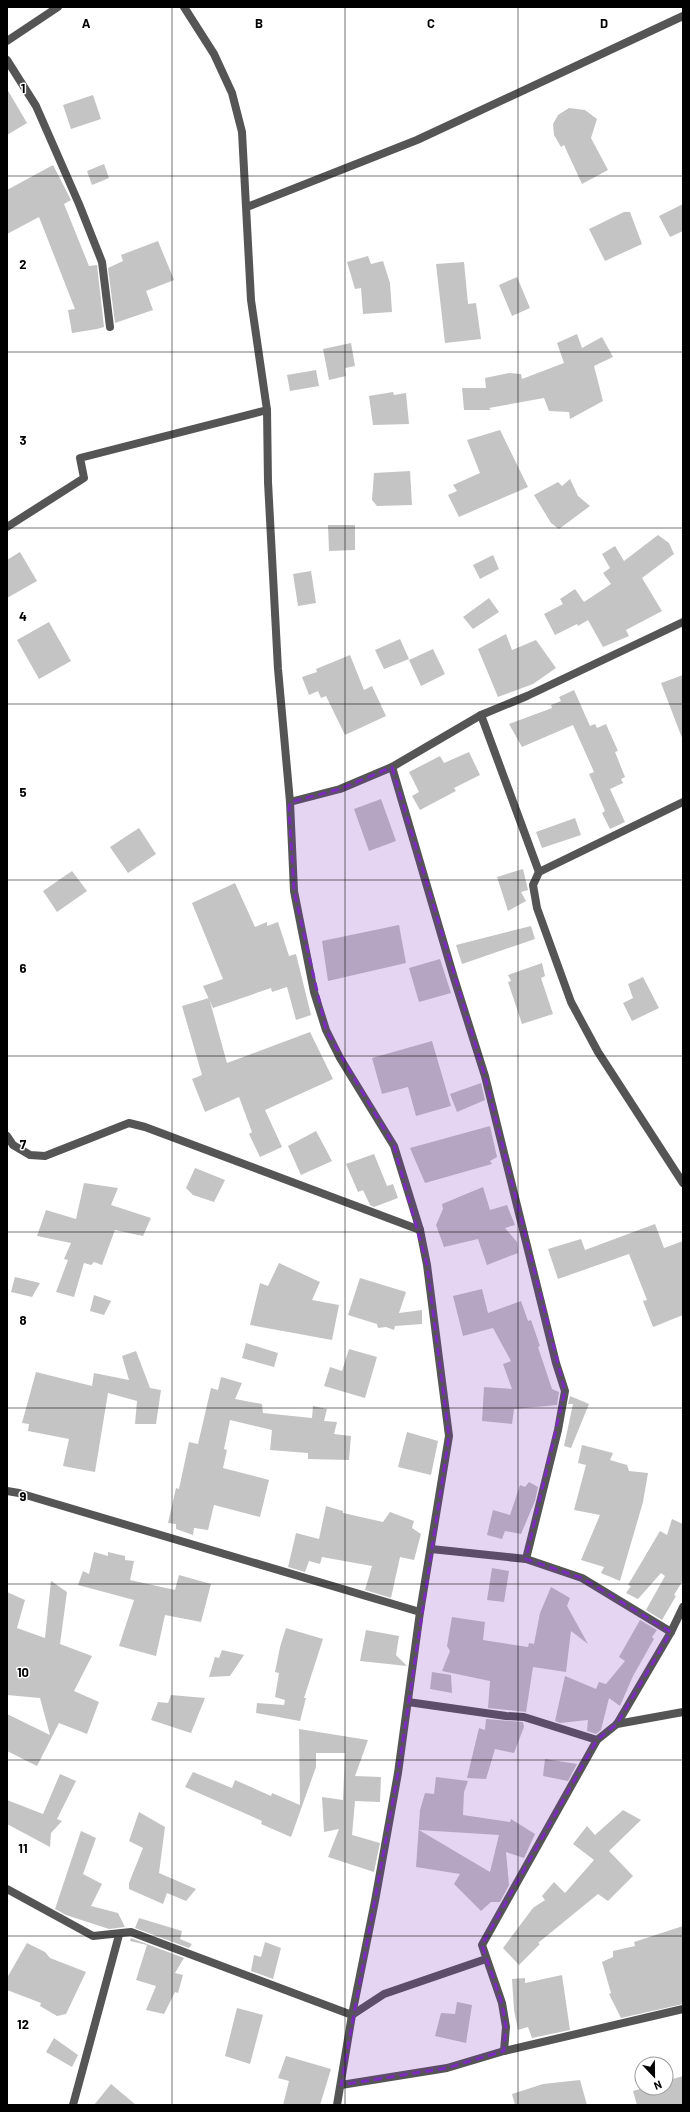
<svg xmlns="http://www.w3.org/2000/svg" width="690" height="2112" viewBox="0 0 690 2112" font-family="Barlow,sans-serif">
	<rect width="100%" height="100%" fill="#fff"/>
	<g fill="#c4c4c4" fill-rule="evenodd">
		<path d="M7 89 27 123 7 135Z"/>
		<path d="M93 95 101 119 71 129 63 105Z"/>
		<path d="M569 108 585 110 597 119 591 138 608 170 582 184 564 145 561 147 554 135 553 124 558 115Z"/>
		<path d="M104 164 109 178 92 185 87 171Z"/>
		<path d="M53 165 71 200 64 204 89 266 97 265 104 327 97 329 72 333 68 310 75 309 39 217 7 234V190Z"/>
		<path d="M683 204V231L670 237 659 216Z"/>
		<path d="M624 212H630L642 244 605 261 589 229Z"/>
		<path d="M158 241 174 280 146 291 153 310 115 323 108 268 123 261 121 255Z"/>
		<path d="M368 256 371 264 383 261 390 283 392 312 363 314 361 288 355 289 347 262Z"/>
		<path d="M464 262 468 304 476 303 481 339 445 343 436 264Z"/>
		<path d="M517 277 530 308 512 316 499 285Z"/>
		<path d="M577 334 582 348 602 337 613 357 594 366 603 401 570 419 569 412 549 411 544 398 489 408 491 410H464L462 388H486L485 378 509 373 521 374 522 379 564 363 557 343Z"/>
		<path d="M351 343 355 366 345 368 346 376 329 380 323 349Z"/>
		<path d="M316 370 319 386 290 391 287 375Z"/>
		<path d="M393 392 394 395 406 393 409 424 373 425 369 396Z"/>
		<path d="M500 430 528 487 459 517 448 495 457 491 453 485 480 473 467 440Z"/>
		<path d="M410 471 412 505 377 506 372 500 374 473Z"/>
		<path d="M570 479 578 496 590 506 559 529 551 523 534 495 558 482 562 486Z"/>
		<path d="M328 525H355V550L329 551Z"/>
		<path d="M658 535 669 543 674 554 642 578 662 611 626 630 629 636 603 647 588 620 578 626 577 624 555 635 544 614 563 604 560 599 575 589 584 602 611 584 603 573 610 568 602 554 615 546 624 561Z"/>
		<path d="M20 552 37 581 7 598V560Z"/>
		<path d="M493 555 499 569 480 579 473 565Z"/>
		<path d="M311 571 316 603 298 606 293 574Z"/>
		<path d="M489 598 499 612 473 629 463 617Z"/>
		<path d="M49 622 71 661 39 679 17 640Z"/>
		<path d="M506 634 512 650 536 640 556 668 533 684 498 697 478 649Z"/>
		<path d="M400 639 409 659 384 669 375 650Z"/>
		<path d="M433 649 445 674 421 686 409 660Z"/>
		<path d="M350 655 364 690 372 686 386 716 345 735 326 696 321 698 318 691 309 695 302 677 317 672 316 669Z"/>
		<path d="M683 675V738H682L661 683Z"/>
		<path d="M574 690 590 726 595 724 597 728 606 724 618 751 615 752 625 777 621 779 623 783 610 789 625 822 610 829 602 813 605 811 589 774 594 772 573 725 522 747 509 724 552 708 551 705 561 701 559 697Z"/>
		<path d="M469 752 480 775 454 788 456 791 420 810 412 796 419 792 409 772 440 756 444 763Z"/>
		<path d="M381 799 396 841 369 851 354 809Z"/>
		<path d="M575 818 581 835 542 848 536 832Z"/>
		<path d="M139 828 156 854 128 873 110 847Z"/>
		<path d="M523 869 528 890 521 892 526 901 508 911 497 877Z"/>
		<path d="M72 871 87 891 57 912 43 891Z"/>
		<path d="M235 883 255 927 267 922V926L278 922 289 956 296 954 311 1015 296 1020 287 987 272 992 271 988 213 1008 203 986 223 979 192 903Z"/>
		<path d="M399 925 406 963 328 981 322 941Z"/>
		<path d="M531 926 535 939 462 964 456 945Z"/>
		<path d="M440 959 451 993 419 1002 409 968Z"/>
		<path d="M542 963 545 976 541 978 553 1014 522 1024 508 982 511 981 508 975Z"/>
		<path d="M643 977 659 1008 632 1021 623 1003 633 998 628 984Z"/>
		<path d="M209 998 227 1063 310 1032 333 1079 265 1110 282 1147 260 1157 249 1134 252 1132 239 1097 205 1112 192 1079 202 1075 182 1006Z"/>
		<path d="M432 1041 451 1106 416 1116 408 1087 382 1094 372 1058Z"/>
		<path d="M481 1083 485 1100 457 1112 450 1094Z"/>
		<path d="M490 1126 497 1157 490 1161 492 1164 425 1183 410 1148Z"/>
		<path d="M316 1131 332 1161 301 1175 288 1146Z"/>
		<path d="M374 1154 387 1186 393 1184 398 1198 374 1207 370 1205 363 1190 358 1192 346 1164Z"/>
		<path d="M195 1168 225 1180 214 1202 193 1195 186 1188Z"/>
		<path d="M84 1183 118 1188 111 1205 151 1218 143 1236 115 1230 102 1265 94 1262 91 1265 84 1263 74 1297 56 1292 68 1260 64 1259 71 1243 37 1236 46 1210 76 1219Z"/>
		<path d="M483 1187 490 1210 507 1205 515 1225 505 1228 517 1242 518 1253 487 1265 478 1239 444 1247 436 1225 443 1209 442 1204Z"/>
		<path d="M655 1224 664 1248 683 1241V1315L653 1327 643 1301 647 1300 629 1254 558 1279 548 1249 581 1239 585 1250Z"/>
		<path d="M279 1263 320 1282 312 1300 339 1305 332 1340 250 1325 260 1283 268 1286Z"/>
		<path d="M15 1277 40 1283 32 1297 11 1292Z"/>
		<path d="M360 1278 406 1292 399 1313 422 1310V1324L395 1326 394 1330 386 1327 378 1328 377 1324 348 1315Z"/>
		<path d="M482 1289 488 1313 521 1301 528 1321 531 1320 540 1346 538 1347 552 1389 559 1392 557 1405 514 1409 512 1424 482 1421 484 1387 512 1389 503 1364 511 1361 493 1328 463 1336 453 1296Z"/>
		<path d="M94 1295 111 1301 104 1315 90 1311Z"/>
		<path d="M246 1343 278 1353 274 1367 242 1358Z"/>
		<path d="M349 1349 377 1357 365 1398 324 1386 330 1367 342 1371Z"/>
		<path d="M136 1351 150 1388 161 1390 156 1424H135L137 1401 108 1393 95 1472 63 1466 69 1439 28 1431 29 1424 22 1423 36 1372 92 1386 94 1373 129 1380 122 1356Z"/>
		<path d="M221 1377 242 1383 235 1399 262 1404 263 1413 312 1418 313 1406 327 1409 324 1421 337 1422 334 1434 351 1436 349 1460 308 1459V1453L270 1450 272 1430 230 1420 224 1449 227 1450 223 1468 269 1480 260 1517 214 1505 208 1530 194 1528 193 1535 176 1529V1524L168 1523 176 1488 179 1489 189 1442 198 1444 211 1388 218 1390Z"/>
		<path d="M570 1396 589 1404 571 1448 564 1446 573 1404H568Z"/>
		<path d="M407 1432 438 1441 431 1475 398 1467Z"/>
		<path d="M582 1445 613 1453 610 1460 627 1465 629 1471 648 1473 643 1502 620 1581 601 1573 604 1567 581 1560 600 1515 574 1510 586 1465 578 1463Z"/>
		<path d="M529 1482 538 1487 535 1501 521 1534 505 1531 502 1539 487 1535 493 1510 510 1515 520 1485 525 1487Z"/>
		<path d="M326 1506 343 1511V1513L383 1522 390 1512 414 1521 412 1528 421 1534 414 1560 400 1557 391 1598 365 1590 372 1566 322 1557 320 1564 309 1561 305 1572 288 1567 296 1533 319 1539Z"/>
		<path d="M672 1519 683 1524V1580L674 1595 676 1596 662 1620 646 1610 665 1576 661 1573 638 1599 626 1593 631 1586 628 1585 660 1531 667 1535Z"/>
		<path d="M94 1552 108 1556V1552L125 1556V1560L134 1561 130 1580 175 1590 179 1575 211 1584 201 1622 165 1615 156 1656 119 1646 134 1600 78 1585 83 1571 89 1574Z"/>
		<path d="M492 1568 509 1571 504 1602 487 1600Z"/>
		<path d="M51 1581 67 1592 60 1644 92 1656 74 1691 99 1702 87 1734 59 1723 37 1766 7 1751V1714L50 1735 40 1698 7 1695V1592L25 1600 17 1628 45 1638Z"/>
		<path d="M551 1587 570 1598 567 1606 588 1644 571 1631 566 1672 533 1667 526 1712 488 1708 490 1681 442 1671 450 1651 447 1646 452 1617 485 1622 483 1640 528 1647 529 1643 534 1644 540 1613Z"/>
		<path d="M640 1620 657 1630 652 1637 654 1639 633 1676 620 1706 609 1698 601 1730 596 1734 587 1731 588 1720 560 1723 555 1721 565 1676 596 1689 599 1682 606 1684 625 1661 619 1657Z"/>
		<path d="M286 1628 323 1639 304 1698H306L300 1721 256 1713 257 1703 284 1705 285 1700 275 1697 279 1673 275 1672 280 1647Z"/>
		<path d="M366 1630 399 1636 396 1655 407 1666 360 1661Z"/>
		<path d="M222 1650 244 1655 230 1676 209 1677 215 1657 219 1658Z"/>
		<path d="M432 1672 451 1675 452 1693 430 1689Z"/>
		<path d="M171 1695 205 1698 191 1733 151 1720 158 1702 168 1703Z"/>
		<path d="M486 1719 523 1722 524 1727 514 1753 495 1749 486 1779 467 1778 479 1728 485 1730Z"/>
		<path d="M299 1729 368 1740 355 1776 381 1777 380 1802 355 1801 352 1835 380 1843 374 1872 328 1857 339 1829 324 1832 322 1797 343 1800 345 1753H316V1767L291 1837 261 1824 262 1821 185 1787 193 1772 232 1788 235 1780 271 1796 272 1793 300 1805Z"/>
		<path d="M545 1759 577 1764 568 1781 543 1776Z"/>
		<path d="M60 1774 76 1781 57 1819 62 1821 51 1833 50 1847 7 1824V1800L43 1814Z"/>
		<path d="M436 1777 468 1781 464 1792 463 1815 510 1822 511 1819 535 1834 524 1858 506 1852 509 1885 500 1902H491L481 1911 454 1884 460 1874 416 1867 420 1810 425 1793 434 1794ZM419 1830 499 1835 490 1872Z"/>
		<path d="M623 1810 641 1820 609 1851 633 1876 608 1901 598 1894 538 1943 540 1944 519 1965 503 1948 533 1908 545 1900 542 1896 554 1882 565 1893 594 1860 573 1844 587 1826 595 1835Z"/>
		<path d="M139 1812 165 1827 159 1873 196 1889 186 1901 167 1893 163 1904 129 1889V1883L143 1848 129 1841Z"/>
		<path d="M81 1831 96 1838 83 1874 102 1884 91 1906 118 1913 125 1927 109 1929 66 1915 55 1909Z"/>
		<path d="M139 1918 182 1931 180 1939 192 1944 189 1948 135 1928Z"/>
		<path d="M683 1926V2004L621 2018 609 1994 611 1993 602 1962 613 1957V1951L635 1946 634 1942Z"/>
		<path d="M131 1938 184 1958 175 1973 183 1975 178 1993 175 1992 164 2014 146 2010 156 1986 136 1980 147 1945 130 1941Z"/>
		<path d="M265 1942 281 1948 273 1979 251 1971 254 1955 261 1957Z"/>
		<path d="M27 1943 45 1952 50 1958 86 1972 66 2014 57 2016 40 2006 41 2003 7 1990V1978Z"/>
		<path d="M562 1975 570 2030 532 2038 528 2027 518 2030 514 2010 512 1979 525 1978V1983Z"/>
		<path d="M457 2002 472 2005 466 2043 435 2036 441 2013 455 2014Z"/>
		<path d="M237 2008 263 2015 250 2064 225 2056Z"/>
		<path d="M54 2038 78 2055 72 2067 46 2052Z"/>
		<path d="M286 2056 331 2069 320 2105H283L289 2081 278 2078Z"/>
		<path d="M683 2076V2105H637L633 2091 643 2088H666V2081Z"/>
		<path d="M580 2080 587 2105H515L512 2094 543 2084Z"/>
		<path d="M111 2084 136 2105H94Z"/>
	</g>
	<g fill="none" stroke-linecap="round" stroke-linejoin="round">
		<g stroke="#555" stroke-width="8">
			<path d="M184 7 214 54 232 93 242 132 251 300 267 410 268 482 278 669 290 802 294 891 314 992 326 1030 340 1058 394 1146 420 1230 427 1265 449 1436 420 1612 398 1773 375 1901 352 2015 337 2105"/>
			<path d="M7 41 58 7"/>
			<path d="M7 60 36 106 79 204 102 262 110 327"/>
			<path d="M247 207 417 140 683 16"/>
			<path d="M7 527 84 478 80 458 267 410"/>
			<path d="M481 715 539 872"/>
			<path d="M392 767 454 978 485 1076 556 1363 565 1391 558 1430 526 1559"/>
			<path d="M290 802 340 789 392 767 481 715 527 696 683 622"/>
			<path d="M683 802 539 872 533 885 537 908 571 1002 598 1052 683 1183"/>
			<path d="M7 1136 13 1145 30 1155 45 1156 129 1123 145 1127 420 1230"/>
			<path d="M7 1491 19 1493 420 1612"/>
			<path d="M431 1549 526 1559 582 1578 671 1632"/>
			<path d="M408 1702 506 1716 524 1717 597 1740"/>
			<path d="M617 1724 683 1712"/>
			<path d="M7 1889 93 1936 131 1932 352 2015 384 1994 486 1959"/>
			<path d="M504 2051 506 2027 502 2003 482 1945 597 1740 617 1724 671 1632 683 1607"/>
			<path d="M341 2085 447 2068 504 2051 683 2009"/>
			<path d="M73 2105 119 1935"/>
		</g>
	</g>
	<path fill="#7b2cbf" fill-opacity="0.2" stroke="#7b2cbf" stroke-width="3" stroke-dasharray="8 5" stroke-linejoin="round" d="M392 767 485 1076 565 1391 526 1559 582 1578 671 1632 617 1724 597 1740 482 1945 502 2003 506 2027 504 2051 447 2068 341 2085 398 1773 449 1436 427 1265 394 1146 326 1030 294 891 289 809 290 802 340 789Z"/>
	<path fill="none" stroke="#000" stroke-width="1" stroke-opacity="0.55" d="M172 7V2105M345 7V2105M518 7V2105M7 176H683M7 352H683M7 528H683M7 704H683M7 880H683M7 1056H683M7 1232H683M7 1408H683M7 1584H683M7 1760H683M7 1936H683"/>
	<g font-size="13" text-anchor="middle" font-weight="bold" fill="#000" stroke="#fff" stroke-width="3" stroke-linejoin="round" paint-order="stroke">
		<text x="86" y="28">A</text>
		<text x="259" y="28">B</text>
		<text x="431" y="28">C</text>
		<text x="604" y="28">D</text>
		<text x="23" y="93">1</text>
		<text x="23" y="269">2</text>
		<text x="23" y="445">3</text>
		<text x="23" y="621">4</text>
		<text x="23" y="797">5</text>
		<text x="23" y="973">6</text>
		<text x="23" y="1149">7</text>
		<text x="23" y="1325">8</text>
		<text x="23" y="1501">9</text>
		<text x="23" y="1677">10</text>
		<text x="23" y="1853">11</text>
		<text x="23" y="2029">12</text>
	</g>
	<rect width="690" height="2112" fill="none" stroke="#000000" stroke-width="16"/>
	<g transform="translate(654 2076) rotate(158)"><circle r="19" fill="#ffffff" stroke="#999999"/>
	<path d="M0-3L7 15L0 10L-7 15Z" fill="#000000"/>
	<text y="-6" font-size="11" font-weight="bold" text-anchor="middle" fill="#000000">N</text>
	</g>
</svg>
